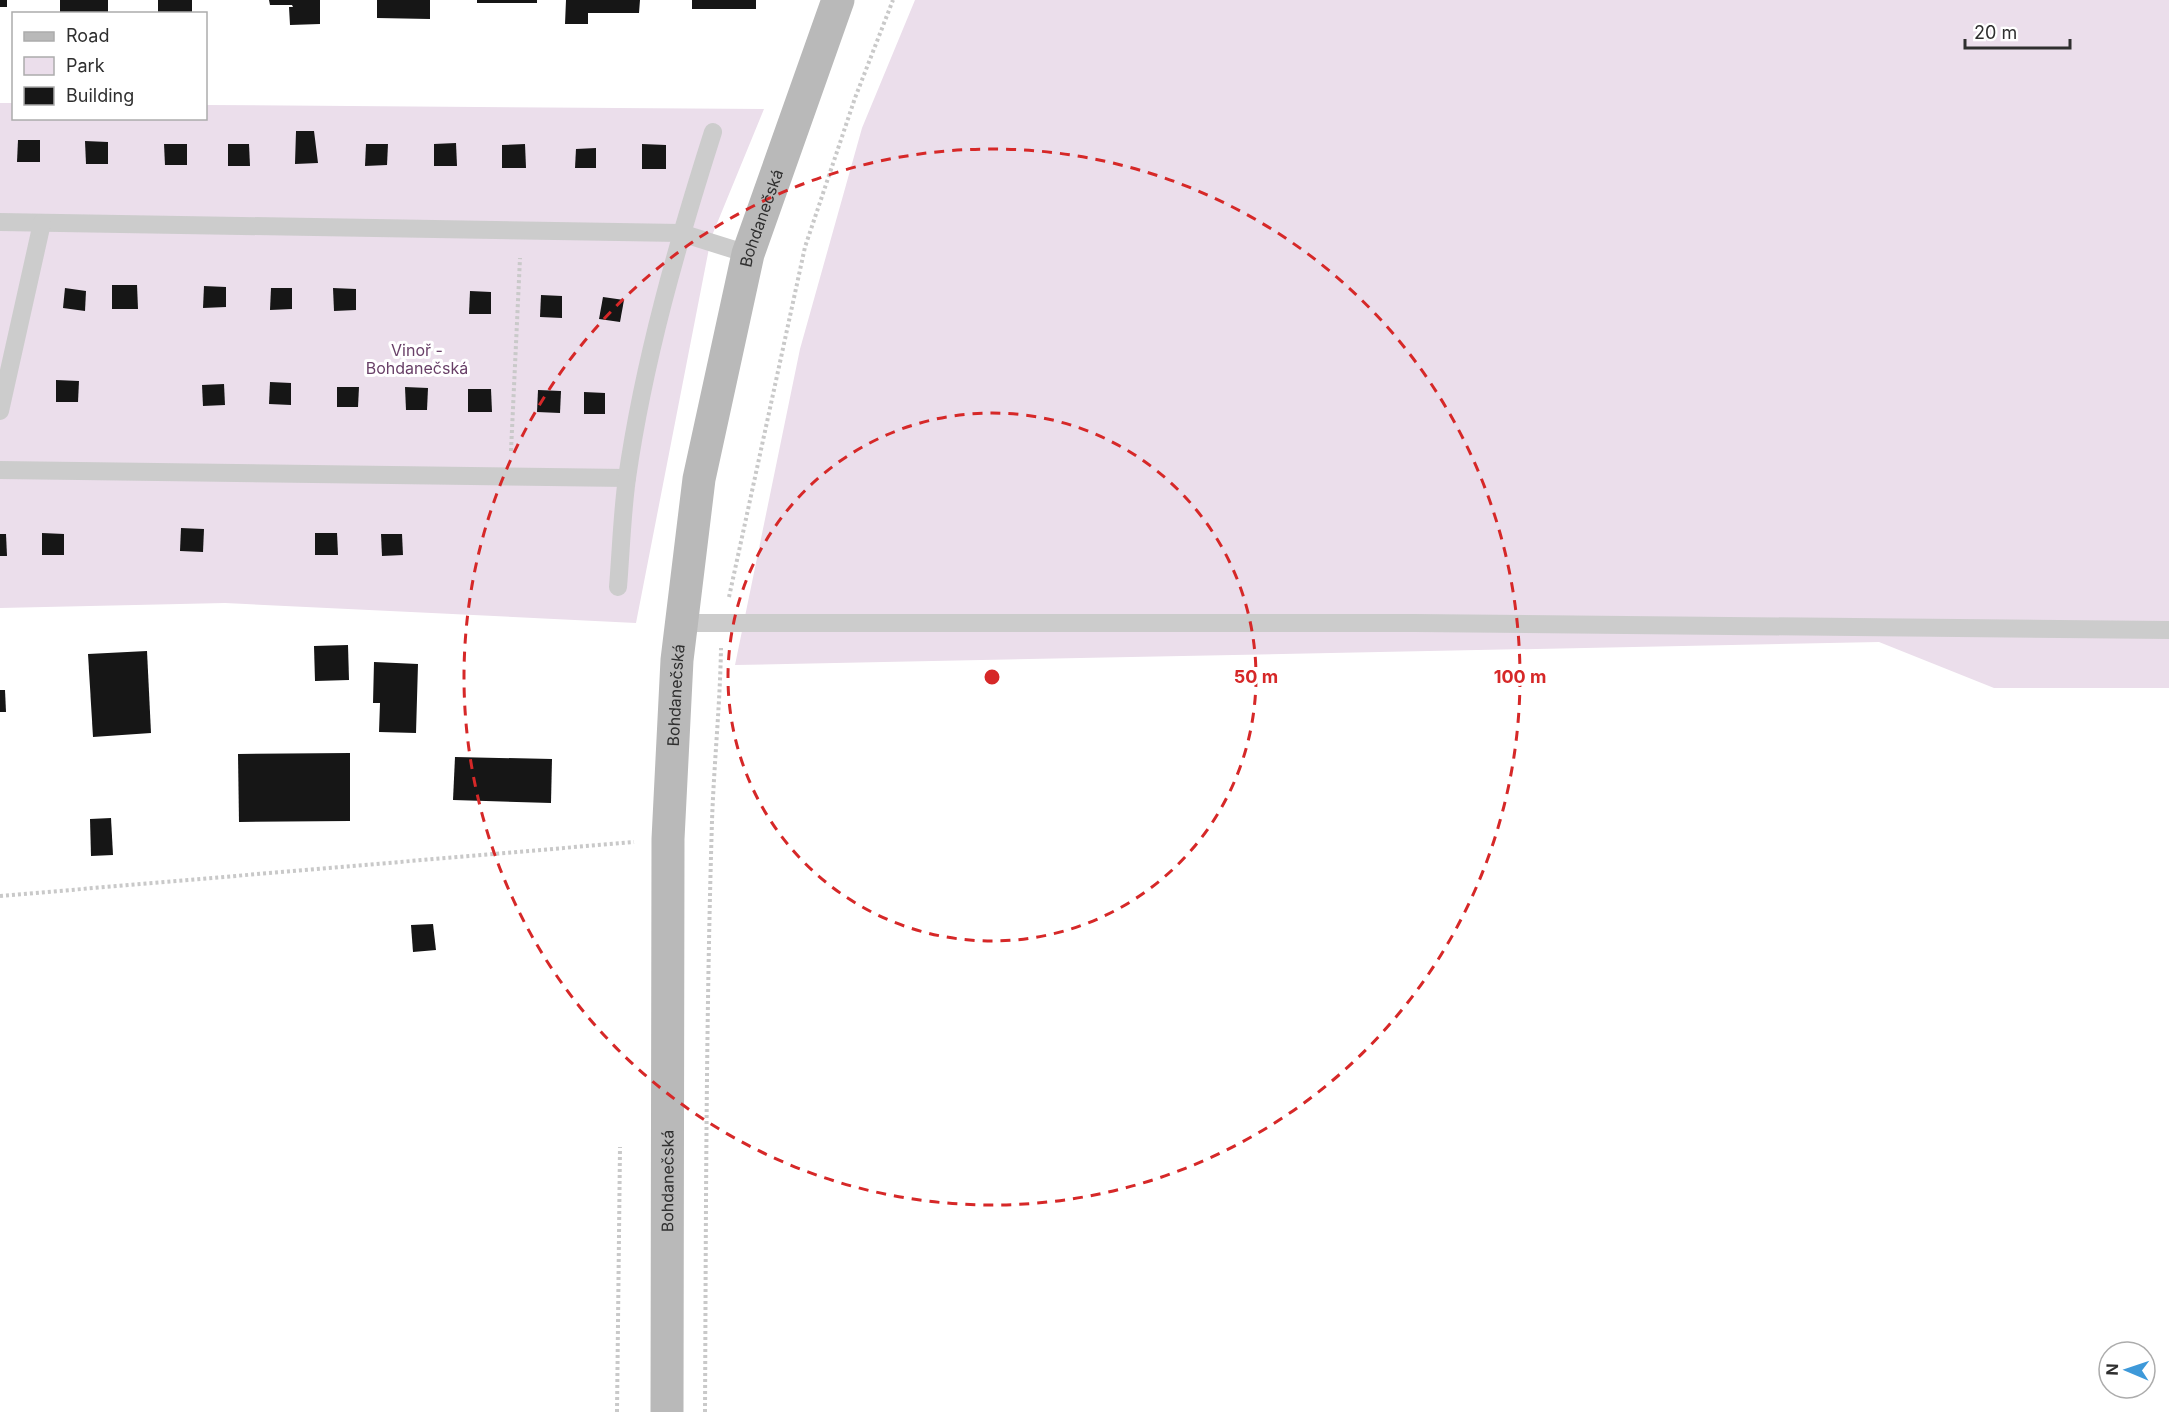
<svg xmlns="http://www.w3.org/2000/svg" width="2169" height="1412" viewBox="0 0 2169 1412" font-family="Inter,sans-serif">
	<rect width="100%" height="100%" fill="#fff"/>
	<g fill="#ebdeeb">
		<path d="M915 0H2169V688H1994L1879 642 735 665 800 349 862 128Z"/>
		<path d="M0 103H13L14 118H206V105L764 109 711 238 636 623 225 603 0 608Z"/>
	</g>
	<g fill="#161616">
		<rect x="0" y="0" width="7" height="7"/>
		<rect x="60" y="0" width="48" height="14"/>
		<path d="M158 0H192V13L158 14Z"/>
		<path d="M269 0H320V24L290 25 289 7H293L292 5H270Z"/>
		<path d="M377 0H430V19L377 18Z"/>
		<rect x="477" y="0" width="60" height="3"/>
		<path d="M566 0H640L639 13H588V24H565Z"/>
		<rect x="692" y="0" width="64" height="9"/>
		<path d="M296 131H314L318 163 295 164Z"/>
		<path d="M18 140H40V162H17Z"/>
		<path d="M85 141 108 142V164H86Z"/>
		<path d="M456 143 457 166H434V144Z"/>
		<path d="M164 144H187V165H165Z"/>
		<path d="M228 144H249L250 166H228Z"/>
		<path d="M366 144H388L387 165 365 166Z"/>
		<path d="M525 144 526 168H502V145Z"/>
		<path d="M642 144 666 145V169H642Z"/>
		<path d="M596 148V168H575L576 149Z"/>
		<path d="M112 285H137L138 309H112Z"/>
		<path d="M204 286 226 287V307L203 308Z"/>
		<path d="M65 288 86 291 85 311 63 308Z"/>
		<path d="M271 288H292V309L270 310Z"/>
		<path d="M333 288 356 289V310L334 311Z"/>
		<path d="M470 291 491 292V314H469Z"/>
		<path d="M541 295 562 296V318L540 317Z"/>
		<path d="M603 297 624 300 620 322 599 319Z"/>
		<path d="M56 380 79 381 78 402H56Z"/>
		<path d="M270 382 291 383V405L269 404Z"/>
		<path d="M224 384 225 405 203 406 202 385Z"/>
		<path d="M337 387H359L358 407H337Z"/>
		<path d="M405 387 428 388 427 410H406Z"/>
		<path d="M468 389H491L492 412H468Z"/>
		<path d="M538 390 561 391 560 413 537 412Z"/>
		<path d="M584 392 605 393V414H584Z"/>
		<path d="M181 528 204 529 203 552 180 551Z"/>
		<path d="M42 533 64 534V555H42Z"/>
		<path d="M315 533H337L338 555H315Z"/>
		<path d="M0 534H6L7 556H0Z"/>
		<path d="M381 534H402L403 555 382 556Z"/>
		<path d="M348 645 349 680 315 681 314 646Z"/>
		<path d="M147 651 151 733 93 737 88 654Z"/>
		<path d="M374 662 418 664 416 733 379 732 380 703H373Z"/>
		<path d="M0 690H5L6 712H0Z"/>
		<path d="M350 753V821L239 822 238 754Z"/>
		<path d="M455 757 552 759 551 803 453 800Z"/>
		<path d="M111 818 113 855 91 856 90 819Z"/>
		<path d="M433 924 436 950 413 952 411 925Z"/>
	</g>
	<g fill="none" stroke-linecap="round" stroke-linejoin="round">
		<g stroke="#c9c9c9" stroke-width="4" stroke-dasharray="3 3" stroke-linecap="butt">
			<path d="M511 451 520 258"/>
			<path d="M729 597 805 247 855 98 893 0"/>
			<path d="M0 896 634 842"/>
			<path d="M617 1412 620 1147"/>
			<path d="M705 1412C706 1215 706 1018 712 821 714 763 720 706 721 648"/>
		</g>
		<g stroke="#ccc" stroke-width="18">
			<path d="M0 222 681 233 748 254"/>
			<path d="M0 411 42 223"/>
			<path d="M0 470 627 478"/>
			<path d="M618 587C621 551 622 514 627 478 644 360 677 245 713 132"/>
			<path d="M682 623H1415L2169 630"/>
		</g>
		<path stroke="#b9b9b9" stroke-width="33" id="s1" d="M667 1412 668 839 677 660 699 479 748 254 838 0"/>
	</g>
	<g fill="none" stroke="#d62828" stroke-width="3" stroke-dasharray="10 8">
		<circle cx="992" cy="677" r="264"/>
		<circle cx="992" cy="677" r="528"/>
	</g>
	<g text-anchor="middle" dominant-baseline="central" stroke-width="6" stroke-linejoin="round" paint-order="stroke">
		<g font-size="16" fill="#2f2f2f" stroke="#fff">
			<text stroke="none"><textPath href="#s1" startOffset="1203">Bohdanečská</textPath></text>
			<text stroke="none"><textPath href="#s1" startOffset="717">Bohdanečská</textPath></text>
			<text stroke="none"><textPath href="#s1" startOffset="231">Bohdanečská</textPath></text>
		</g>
		<g font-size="16" fill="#683f67" stroke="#fff">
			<text x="417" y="350">Vinoř -<tspan x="417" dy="18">Bohdanečská</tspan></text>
		</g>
	</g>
	<circle cx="992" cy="677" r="9" fill="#d62828" stroke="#fff" stroke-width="3"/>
	<g font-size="18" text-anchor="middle" font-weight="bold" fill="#d62828" stroke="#fff" stroke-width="6" stroke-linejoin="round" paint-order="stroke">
		<text x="1256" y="683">50 m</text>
		<text x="1520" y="683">100 m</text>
	</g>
	<rect x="12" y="12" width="195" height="108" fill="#ffffff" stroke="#acacac" stroke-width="1.5"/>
	<rect x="24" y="32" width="30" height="9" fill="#b9b9b9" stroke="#acacac" stroke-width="1.5"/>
	<text x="66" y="42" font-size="18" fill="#2f2f2f">Road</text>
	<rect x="24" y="57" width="30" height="18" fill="#ebdeeb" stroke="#acacac" stroke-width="1.5"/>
	<text x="66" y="72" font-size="18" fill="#2f2f2f">Park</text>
	<rect x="24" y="87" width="30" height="18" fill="#161616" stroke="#acacac" stroke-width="1.5"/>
	<text x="66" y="102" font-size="18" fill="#2f2f2f">Building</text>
	<g transform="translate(2127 1370) rotate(272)"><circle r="28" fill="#ffffff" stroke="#acacac" stroke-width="1.5"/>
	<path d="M0-4.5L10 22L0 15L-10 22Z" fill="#3e99d9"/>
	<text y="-9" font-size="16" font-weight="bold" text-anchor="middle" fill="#2f2f2f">N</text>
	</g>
	<path d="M1965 39v9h105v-9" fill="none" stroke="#2f2f2f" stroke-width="3"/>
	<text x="1974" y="39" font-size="18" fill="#2f2f2f" stroke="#ffffff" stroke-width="4.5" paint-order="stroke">20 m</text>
</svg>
